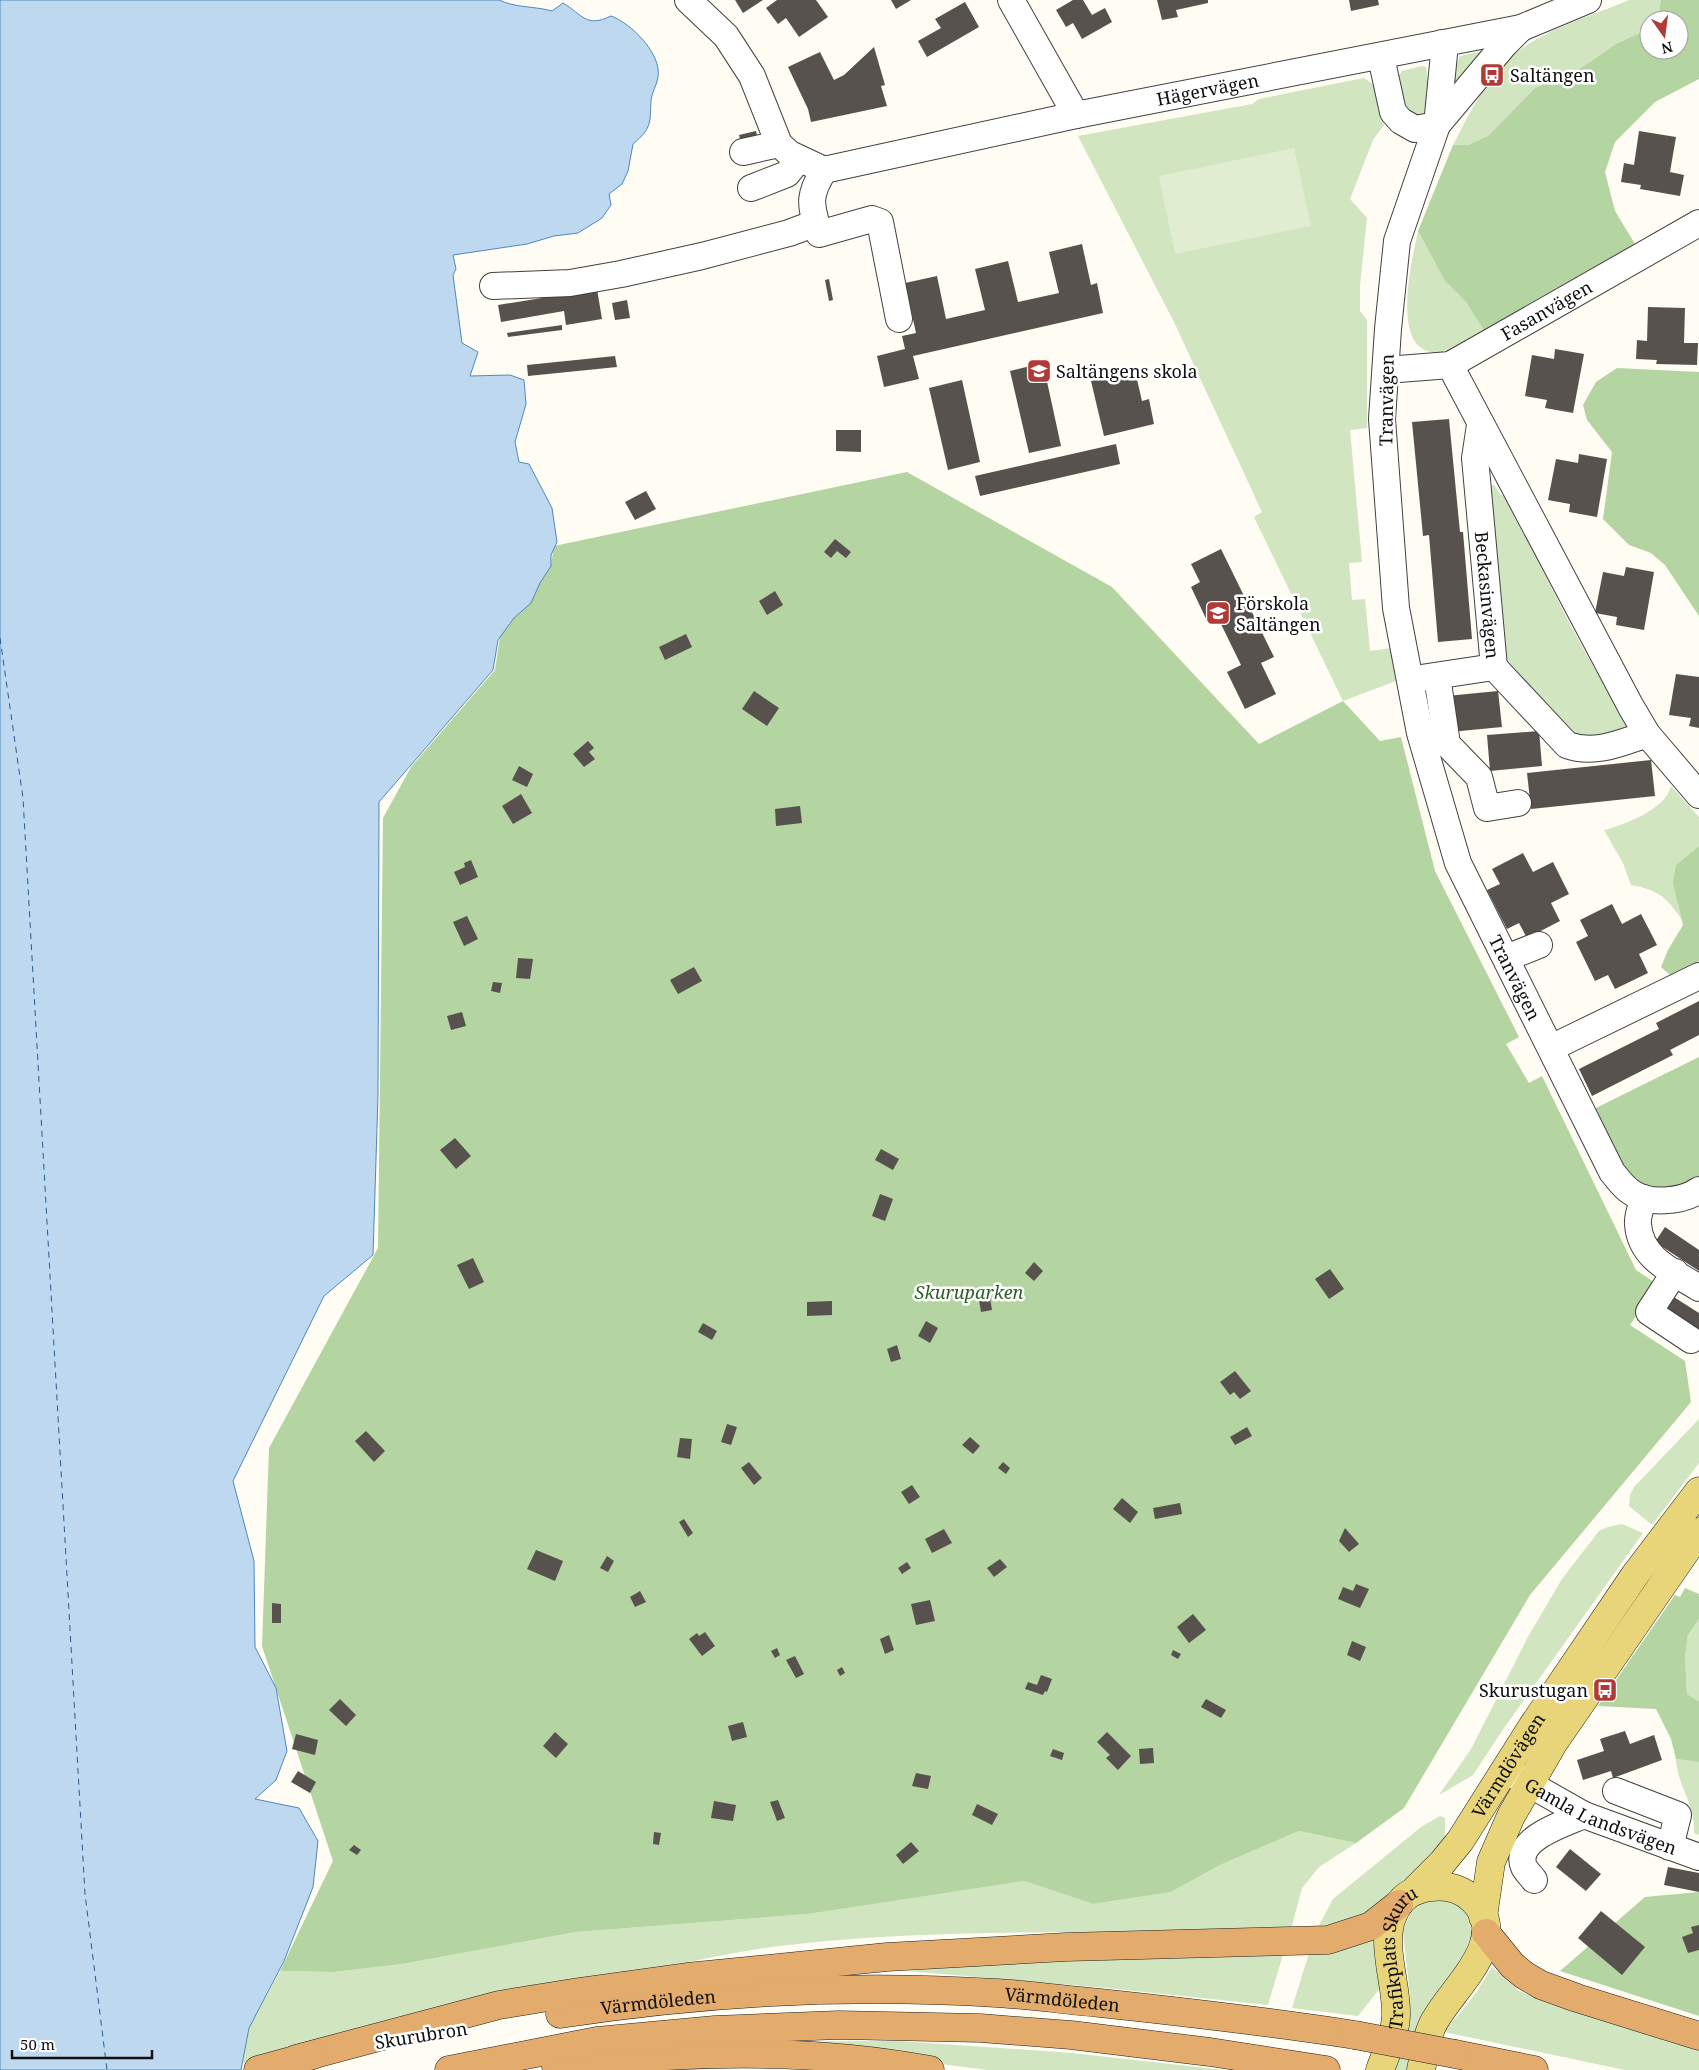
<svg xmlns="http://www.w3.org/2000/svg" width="1699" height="2070" viewBox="0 0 1699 2070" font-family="'Noto Serif',serif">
	<rect width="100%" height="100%" fill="#fefcf3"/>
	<g fill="#d0e5c0">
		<path d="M1629 0H1661L1659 12 1653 20H1649V25L1644 31 1616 44 1575 72 1535 88 1488 136 1469 146 1453 145C1468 116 1483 85 1506 62 1536 31 1590 17 1629 0Z"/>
		<path d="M1493 49 1451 99 1450 64 1456 65 1460 56Z"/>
		<path d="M1422 66 1426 67C1429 86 1429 102 1423 120L1406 114 1397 78 1402 71Z"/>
		<path d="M1364 78 1374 85 1384 125 1373 140 1350 199 1367 218 1360 285V311L1367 320V428L1350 430 1362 562 1349 563 1352 600 1365 599 1370 651 1392 648 1396 681 1343 701 1254 517 1262 512 1175 324 1078 136 1252 104 1259 99Z"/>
		<path d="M1418 231 1445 281 1466 302 1485 332C1475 338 1463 347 1452 350 1384 370 1412 262 1418 231Z"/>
		<path d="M1489 485H1494L1501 495 1506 496C1546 575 1583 659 1635 732L1582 743 1500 665Z"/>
		<path d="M1671 786 1699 817V846L1676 865 1678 905 1682 920C1667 897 1658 890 1631 885L1623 863 1604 830C1625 825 1667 808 1671 786Z"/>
		<path d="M1699 1419V1463L1652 1525 1629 1506 1630 1495 1634 1487Z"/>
		<path d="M1622 1524 1643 1533 1504 1728 1473 1775 1439 1795 1471 1749 1529 1635 1562 1579 1599 1531 1608 1527Z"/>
		<path d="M1699 1619V1703L1687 1694 1685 1657 1688 1635Z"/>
		<path d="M1676 1759 1699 1762V1835L1694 1833C1696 1806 1677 1785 1676 1759Z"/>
		<path d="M1440 1816 1445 1818V1842L1430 1863 1401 1882 1368 1914 1316 1931 1333 1899 1421 1827Z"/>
		<path d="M1299 1831 1356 1843 1319 1867 1302 1888 1290 1933C1119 1934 948 1926 779 1946 740 1951 702 1960 663 1967 522 1991 381 2025 243 2063L249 2028 280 1971 334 1972 402 1964 576 1932 808 1914 1024 1881 1093 1904 1171 1892 1220 1865Z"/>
		<path d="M1430 1897 1454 1900 1469 1915 1472 1934 1461 1962 1431 2001 1421 2023 1409 2070H1393L1408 2017 1410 1996 1403 1931 1412 1909Z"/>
		<path d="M1376 1930 1374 1954 1381 1987 1358 2016 1292 2008 1310 1950Z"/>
		<path d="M1284 1951 1268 2005 1107 1988 907 1971 1038 1960Z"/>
		<path d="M1492 1967 1519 1991 1554 2005 1699 2048V2070H1625L1444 2032 1476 1993Z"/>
		<path d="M899 2041 1072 2053 1224 2070H987L903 2059 739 2042Z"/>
	</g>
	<g fill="#b4d4a1">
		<path d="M1661 0H1699V79L1655 102 1615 142 1605 172 1615 211 1635 244 1485 332 1466 302 1445 281 1418 231 1453 145H1469L1488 136 1535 88 1575 72 1616 44 1644 31 1649 25V50H1679V20H1653L1659 12Z"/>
		<path d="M1617 368 1699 372V616L1665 565 1651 553 1629 545 1603 519 1612 452 1587 420 1583 405 1596 382Z"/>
		<path d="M907 472 1112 587 1259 744 1343 701 1380 741 1401 737 1435 871 1519 1037 1506 1044 1529 1083 1542 1076 1636 1270 1657 1284 1630 1325 1685 1361 1691 1402 1530 1595 1404 1808 1356 1843 1299 1831 1220 1865 1171 1892 1093 1904 1024 1881 808 1914 576 1932 402 1964 334 1972 280 1971 333 1861 262 1646 269 1448 378 1248 383 818 411 767 495 670 500 636 551 565 554 546Z"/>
		<path d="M1699 846V961L1670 975 1661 967 1668 950 1683 925 1673 883 1676 865Z"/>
		<path d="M1699 1057V1180L1694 1184 1646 1189 1626 1176 1594 1109Z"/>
		<path d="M1685 1588 1699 1594V1619L1688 1635 1685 1657 1687 1694 1699 1702V1762L1676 1759 1671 1739 1656 1709 1598 1706 1675 1595 1680 1597Z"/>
		<path d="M1699 1892V2016L1560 1971 1645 1897Z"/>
	</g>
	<path fill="#e1edd1" d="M1294 148 1311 226 1175 254 1159 176Z"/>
	<path fill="#bed9ef" stroke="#4d89be" d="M0 0H499C516 8 534 6 552 11L563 3C583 15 586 28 611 16 631 23 662 54 658 77 657 85 652 92 651 100 650 123 652 128 633 144L628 171 622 184 609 194 611 205 602 218 578 233 554 236 527 244 453 255 456 269 453 275 462 343 478 352 470 376 510 375 524 380 526 404 515 442 519 462 529 464 552 508 557 542 551 555V566L540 583 531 603 514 618 498 640 493 670 379 802 378 1095 373 1255 324 1296 233 1481 254 1561 255 1647 276 1688 287 1751 276 1780 255 1799 299 1808 318 1841 313 1887 284 1961 249 2028 241 2070H0Z"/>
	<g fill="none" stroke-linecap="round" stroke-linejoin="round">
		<path stroke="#275c93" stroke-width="1" stroke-dasharray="6 5" stroke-linecap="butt" d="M0 638 23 798 85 1894 107 2070"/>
	</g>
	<g fill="#57524d">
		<path d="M735 0H763L743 13Z"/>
		<path d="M777 0H816L828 17 799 37 786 18 778 24 766 8Z"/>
		<path d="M891 0H911L896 9Z"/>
		<path d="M1073 0H1083L1092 15 1105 8 1112 22 1082 39 1073 23 1066 27 1056 10Z"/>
		<path d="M1157 0H1208V3L1176 10 1178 17 1162 20Z"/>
		<path d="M1349 0H1378L1379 5 1351 11Z"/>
		<path d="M965 2 979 27 927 57 918 41 941 28 935 19Z"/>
		<path d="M874 47 885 85 881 86 887 106 811 122 808 109 788 67 820 52 834 80 844 75Z"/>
		<path d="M756 131 759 143 742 147 739 135Z"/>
		<path d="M1639 131 1676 137 1670 172 1684 175 1680 196 1640 189 1641 185 1621 182 1624 163 1634 165Z"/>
		<path d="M1082 244 1091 285 1097 283 1103 313 913 356 919 379 884 387 877 356 905 349 902 336 916 333 905 283 937 276 946 319 985 310 975 269 1008 261 1018 302 1059 293 1049 252Z"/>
		<path d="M829 279 833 300 829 301 825 280Z"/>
		<path d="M597 289 602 319 566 325 564 311 501 322 498 305Z"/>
		<path d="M627 300 630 318 615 320 612 303Z"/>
		<path d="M1648 307 1685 308 1684 343H1698L1697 365 1656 364 1657 360 1636 359 1637 340 1647 341Z"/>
		<path d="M562 325V330L508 337 507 333Z"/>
		<path d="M1555 349 1584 354 1573 413 1545 408 1547 400 1525 396 1532 355 1554 359Z"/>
		<path d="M615 356 617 367 528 376 527 365Z"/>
		<path d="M1043 363 1061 446 1029 453 1010 371Z"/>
		<path d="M1135 371 1142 401 1149 399 1154 424 1104 436 1091 381Z"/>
		<path d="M962 380 980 462 948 470 929 388Z"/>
		<path d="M1449 419 1460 532H1463L1472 639 1438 642 1429 535 1423 536 1412 422Z"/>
		<path d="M836 430H861V452L836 451Z"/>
		<path d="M1116 444 1120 464 980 496 975 476Z"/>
		<path d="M1579 454 1607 459 1597 517 1569 512 1570 504 1548 500 1556 459 1578 463Z"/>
		<path d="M646 491 656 509 635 520 625 502Z"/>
		<path d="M835 539 851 552 846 558 837 551 831 558 824 552Z"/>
		<path d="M1221 549 1274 657 1261 663 1276 694 1245 709 1227 672 1241 665 1218 618 1208 623 1191 587 1200 582 1191 564Z"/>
		<path d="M1626 567 1654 572 1644 630 1616 625 1617 617 1595 613 1603 572 1624 576Z"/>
		<path d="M775 591 783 605 767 615 759 601Z"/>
		<path d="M686 634 692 647 665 660 659 647Z"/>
		<path d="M1676 674 1699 677V728L1689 726 1691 718 1669 715Z"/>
		<path d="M754 691 779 708 767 726 742 709Z"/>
		<path d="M1498 691 1502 727 1450 732 1447 696Z"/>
		<path d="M1539 731 1542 766 1490 771 1487 735Z"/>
		<path d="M588 741 594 748 589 752 595 759 584 767 573 754Z"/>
		<path d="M1651 760 1655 796 1531 809 1527 773Z"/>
		<path d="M519 766 533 774 527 787 512 780Z"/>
		<path d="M521 794 532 813 513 824 502 806Z"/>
		<path d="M800 806 802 823 776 826 775 809Z"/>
		<path d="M1523 853 1533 872 1553 862 1569 894 1551 903 1560 921 1527 938 1519 923 1507 929 1487 890 1500 884 1492 869Z"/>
		<path d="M471 860 478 877 460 885 454 872 465 867 464 863Z"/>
		<path d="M1612 904 1622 924 1641 914 1657 945 1639 954 1648 973 1615 989 1608 975 1595 981 1576 942 1588 936 1580 920Z"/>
		<path d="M467 916 478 939 464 946 453 922Z"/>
		<path d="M518 958 533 959 530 979 516 978Z"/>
		<path d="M694 967 702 981 678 994 670 980Z"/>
		<path d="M493 982 502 983 500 993 491 991Z"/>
		<path d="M1699 1001V1035L1670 1050 1673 1055 1592 1096 1579 1069 1659 1029 1656 1023Z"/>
		<path d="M462 1012 466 1026 451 1030 447 1016Z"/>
		<path d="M455 1138 471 1156 456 1169 440 1150Z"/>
		<path d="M881 1149 899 1159 893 1170 875 1160Z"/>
		<path d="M880 1194 893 1199 885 1221 872 1216Z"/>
		<path d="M1665 1227 1699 1250V1271L1655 1242Z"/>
		<path d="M473 1258 484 1282 469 1289 457 1265Z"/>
		<path d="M1034 1262 1043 1271 1034 1281 1025 1273Z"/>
		<path d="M1330 1269 1344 1289 1329 1299 1315 1279Z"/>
		<path d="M1669 1294 1699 1313V1331L1661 1306Z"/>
		<path d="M990 1298 992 1310 981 1312 979 1300Z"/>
		<path d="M832 1301V1315L807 1316V1302Z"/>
		<path d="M926 1321 938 1328 930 1343 918 1336Z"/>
		<path d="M703 1323 717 1331 712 1340 698 1332Z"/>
		<path d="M897 1345 901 1359 891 1362 887 1349Z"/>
		<path d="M1235 1371 1251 1391 1240 1399 1234 1392 1230 1395 1220 1382Z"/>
		<path d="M727 1424 737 1427 731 1445 721 1442Z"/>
		<path d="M1247 1427 1252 1436 1235 1445 1230 1437Z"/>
		<path d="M366 1431 385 1451 374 1462 355 1441Z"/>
		<path d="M970 1437 980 1446 973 1454 962 1445Z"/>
		<path d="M680 1438 692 1439 690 1459 677 1457Z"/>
		<path d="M749 1462 762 1478 754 1485 741 1468Z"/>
		<path d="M1003 1462 1010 1468 1006 1474 998 1468Z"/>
		<path d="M912 1485 920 1497 909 1504 901 1492Z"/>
		<path d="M1122 1498 1138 1512 1130 1523 1113 1509Z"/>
		<path d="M1180 1503 1182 1514 1155 1519 1153 1508Z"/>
		<path d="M684 1519 693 1533 688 1537 679 1522Z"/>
		<path d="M1345 1528 1359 1544 1349 1552 1339 1541Z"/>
		<path d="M944 1529 952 1543 932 1553 925 1539Z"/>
		<path d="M536 1550 563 1561 555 1581 527 1569Z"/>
		<path d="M607 1556 614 1561 608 1572 600 1568Z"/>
		<path d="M1000 1559 1007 1567 994 1577 987 1568Z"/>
		<path d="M907 1562 911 1568 902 1574 898 1568Z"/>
		<path d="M1356 1584 1369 1589 1360 1608 1338 1599 1343 1587 1353 1591Z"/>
		<path d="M640 1591 646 1602 635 1607 630 1597Z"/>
		<path d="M930 1600 935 1621 916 1625 911 1604Z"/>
		<path d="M272 1603 281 1604V1623H272Z"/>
		<path d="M1193 1614 1206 1630 1189 1643 1177 1627Z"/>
		<path d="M705 1632 715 1646 702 1656 689 1639 697 1633 699 1636Z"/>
		<path d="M889 1635 894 1650 885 1654 880 1639Z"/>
		<path d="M1352 1641 1366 1647 1360 1661 1347 1655Z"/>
		<path d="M777 1648 780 1655 775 1658 771 1651Z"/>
		<path d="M1173 1650 1181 1654 1178 1659 1171 1655Z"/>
		<path d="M795 1656 804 1674 796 1678 786 1660Z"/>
		<path d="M842 1667 845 1673 840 1676 837 1670Z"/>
		<path d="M1041 1675 1052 1679 1047 1692 1045 1691 1043 1695 1025 1689 1028 1682 1037 1685Z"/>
		<path d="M340 1699 356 1715 346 1726 329 1710Z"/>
		<path d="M1206 1699 1226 1710 1221 1718 1201 1707Z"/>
		<path d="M743 1722 747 1737 732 1741 728 1726Z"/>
		<path d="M1625 1731 1630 1744 1654 1735 1662 1760 1613 1778 1611 1771 1583 1780 1577 1760 1604 1751 1600 1739Z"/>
		<path d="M555 1732 568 1744 556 1758 543 1746Z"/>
		<path d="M1107 1732 1131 1756 1118 1770 1106 1758 1110 1755 1097 1742Z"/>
		<path d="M296 1734 318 1740 315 1755 292 1749Z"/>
		<path d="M1153 1748 1154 1763 1140 1764 1139 1749Z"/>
		<path d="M1053 1749 1064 1753 1062 1760 1050 1756Z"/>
		<path d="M298 1771 316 1782 310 1793 291 1782Z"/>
		<path d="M916 1773 931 1776 928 1789 912 1786Z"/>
		<path d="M778 1800 785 1818 777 1821 770 1802Z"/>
		<path d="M714 1801 736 1805 733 1821 711 1818Z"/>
		<path d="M977 1804 998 1814 992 1825 972 1815Z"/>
		<path d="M654 1832 661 1833 659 1845 653 1844Z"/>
		<path d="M911 1842 919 1851 903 1864 896 1855Z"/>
		<path d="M354 1845 361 1850 357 1855 349 1850Z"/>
		<path d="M1570 1849 1601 1874 1586 1891 1556 1867Z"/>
		<path d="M1668 1867 1699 1873V1892L1664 1885Z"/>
		<path d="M1601 1911 1645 1947 1622 1975 1578 1938Z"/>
		<path d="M1699 1925V1950L1688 1953 1682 1937 1693 1933 1691 1927Z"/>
	</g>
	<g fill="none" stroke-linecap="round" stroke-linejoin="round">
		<defs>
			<g id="minor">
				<path d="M688 0 726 36 752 76 779 144 790 154 824 170"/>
				<path d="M1011 0 1076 115"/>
				<path id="s1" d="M1442 43 1444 54 1437 125 1397 241 1388 329 1382 419 1396 608 1420 733 1458 863 1612 1172C1618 1179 1623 1187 1631 1192 1648 1205 1682 1202 1699 1190"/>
				<path d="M1381 57 1393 112 1401 121 1415 129 1437 125 1504 45 1521 28"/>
				<path d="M743 152 779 144"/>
				<path id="s2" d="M824 170 1076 115 1521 28 1588 0"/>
				<path d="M824 170C807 198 811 204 819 234L872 219 880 222 899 319"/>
				<path d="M751 188 787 174 799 159"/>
				<path d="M493 286 570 283 621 274 702 256 789 233 816 223"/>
				<path d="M1450 365 1631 707 1647 734 1699 795"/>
				<path id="s3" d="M1386 370 1450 365 1699 223"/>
				<path id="s4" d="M1480 425 1475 458 1494 667 1567 745C1594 755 1621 743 1647 734"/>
				<path d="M1437 676 1447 744 1479 777 1487 808 1518 803"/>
				<path d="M1421 678 1494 667"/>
				<path d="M1506 958 1539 945"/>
				<path d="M1551 1048 1699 976"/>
				<path d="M1643 1198C1642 1206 1637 1216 1638 1224 1640 1259 1674 1272 1699 1288"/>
				<path d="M1675 1272 1649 1312 1691 1340"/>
				<path id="s5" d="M1510 1773 1584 1815 1699 1857"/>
				<path d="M1616 1791 1678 1815 1670 1847"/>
				<path d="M1534 1880C1531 1876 1526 1871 1524 1867 1512 1839 1566 1823 1584 1815"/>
			</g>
			<g id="major">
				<path id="s6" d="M1416 1889 1442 1863 1460 1841 1532 1727 1635 1575 1699 1491"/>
				<path d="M1483 1917 1491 1862 1511 1816 1554 1742 1699 1532"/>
				<path id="s7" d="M1380 2070C1386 2053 1396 2033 1396 2015 1397 1984 1381 1947 1392 1917 1400 1897 1411 1890 1431 1887 1447 1885 1462 1889 1473 1900 1514 1941 1448 1991 1432 2026 1426 2039 1424 2056 1421 2070"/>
			</g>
			<g id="highway">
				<path d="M1486 1933 1512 1965 1524 1975 1541 1985 1577 1998 1699 2036"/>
				<path id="s8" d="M560 2014C702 1992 853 1984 996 1993 1031 1995 1065 2000 1100 2003 1185 2012 1270 2022 1355 2035"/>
				<path d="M1455 2054 1534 2070"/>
				<path d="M296 2059 499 2005 579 1992 687 1977 887 1957 1066 1947 1328 1940 1371 1926 1399 1904"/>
				<path d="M556 2066C680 2051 806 2047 930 2070"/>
				<path d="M258 2070 313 2055"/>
				<path d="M449 2070 597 2041 715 2030 839 2025 980 2028 1071 2035 1210 2052 1326 2070"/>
			</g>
		</defs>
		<use href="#minor" stroke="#424242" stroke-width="28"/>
		<use href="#major" stroke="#202020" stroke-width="29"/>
		<use href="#highway" stroke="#202020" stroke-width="29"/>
		<use href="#minor" stroke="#fff" stroke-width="26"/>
		<use href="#major" stroke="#e8d579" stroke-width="28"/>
		<use href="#highway" stroke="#e3ab6c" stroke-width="28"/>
		<defs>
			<path id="highway-bridge" d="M1355 2035 1455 2054"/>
		</defs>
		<use href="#highway-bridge" stroke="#202020" stroke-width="29" stroke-linecap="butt"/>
		<use href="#highway-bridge" stroke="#e3ab6c" stroke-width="28"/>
	</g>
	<defs>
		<symbol id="bus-square" viewBox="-11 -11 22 22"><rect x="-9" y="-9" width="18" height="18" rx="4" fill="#b03a37" stroke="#fff"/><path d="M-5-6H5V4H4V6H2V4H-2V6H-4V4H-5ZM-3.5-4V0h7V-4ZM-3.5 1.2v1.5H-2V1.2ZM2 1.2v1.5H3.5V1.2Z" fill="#fff"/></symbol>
		<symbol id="school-square" viewBox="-11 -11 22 22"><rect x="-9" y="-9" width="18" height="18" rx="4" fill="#b03a37" stroke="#fff"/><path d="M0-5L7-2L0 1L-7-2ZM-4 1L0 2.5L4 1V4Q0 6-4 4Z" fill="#fff"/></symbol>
	</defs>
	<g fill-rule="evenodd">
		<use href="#bus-square" x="1478" y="61" width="28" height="28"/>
		<use href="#school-square" x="1025" y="357" width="28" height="28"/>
		<use href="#school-square" x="1204" y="599" width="28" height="28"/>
		<use href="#bus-square" x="1591" y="1676" width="28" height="28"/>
	</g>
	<g text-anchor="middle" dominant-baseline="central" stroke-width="5" stroke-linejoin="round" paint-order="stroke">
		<g font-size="18" fill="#0f0f0f" stroke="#fff" text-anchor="start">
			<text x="1510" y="75">Saltängen</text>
			<text x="1056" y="371">Saltängens skola</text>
			<text x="1236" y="603">Förskola<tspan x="1236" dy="21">Saltängen</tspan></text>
			<text x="1588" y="1690" text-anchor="end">Skurustugan</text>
		</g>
		<g font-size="18" fill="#0f0f0f" stroke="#fff">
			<text stroke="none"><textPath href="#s2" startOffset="392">Hägervägen</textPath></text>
			<text stroke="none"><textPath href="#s3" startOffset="175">Fasanvägen</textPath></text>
			<text transform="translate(1386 400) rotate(-89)">Tranvägen</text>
			<text stroke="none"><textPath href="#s4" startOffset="171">Beckasinvägen</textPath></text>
			<text stroke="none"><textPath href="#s1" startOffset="964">Tranvägen</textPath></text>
			<text stroke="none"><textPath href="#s6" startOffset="155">Värmdövägen</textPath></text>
			<text stroke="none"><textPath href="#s5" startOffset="101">Gamla Landsvägen</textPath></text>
			<text stroke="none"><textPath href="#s7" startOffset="118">Trafikplats Skuru</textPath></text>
			<text stroke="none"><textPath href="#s8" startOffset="504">Värmdöleden</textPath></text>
			<text stroke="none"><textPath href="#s8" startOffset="99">Värmdöleden</textPath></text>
			<text transform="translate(421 2035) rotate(-9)">Skurubron</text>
		</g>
		<g font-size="18" font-style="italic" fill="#2e6027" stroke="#fff">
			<text x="969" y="1292">Skuruparken</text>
		</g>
	</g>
	<g transform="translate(1664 35) rotate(166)"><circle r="24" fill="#ffffff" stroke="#9f9f9f"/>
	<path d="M0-4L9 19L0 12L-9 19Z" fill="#b03a37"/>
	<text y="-8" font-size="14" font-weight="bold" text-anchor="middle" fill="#0f0f0f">N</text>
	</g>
	<path d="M12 2050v8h140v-8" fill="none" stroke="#0f0f0f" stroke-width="2.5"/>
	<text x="20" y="2050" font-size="15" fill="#0f0f0f" stroke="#ffffff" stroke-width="4" paint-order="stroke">50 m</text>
</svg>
